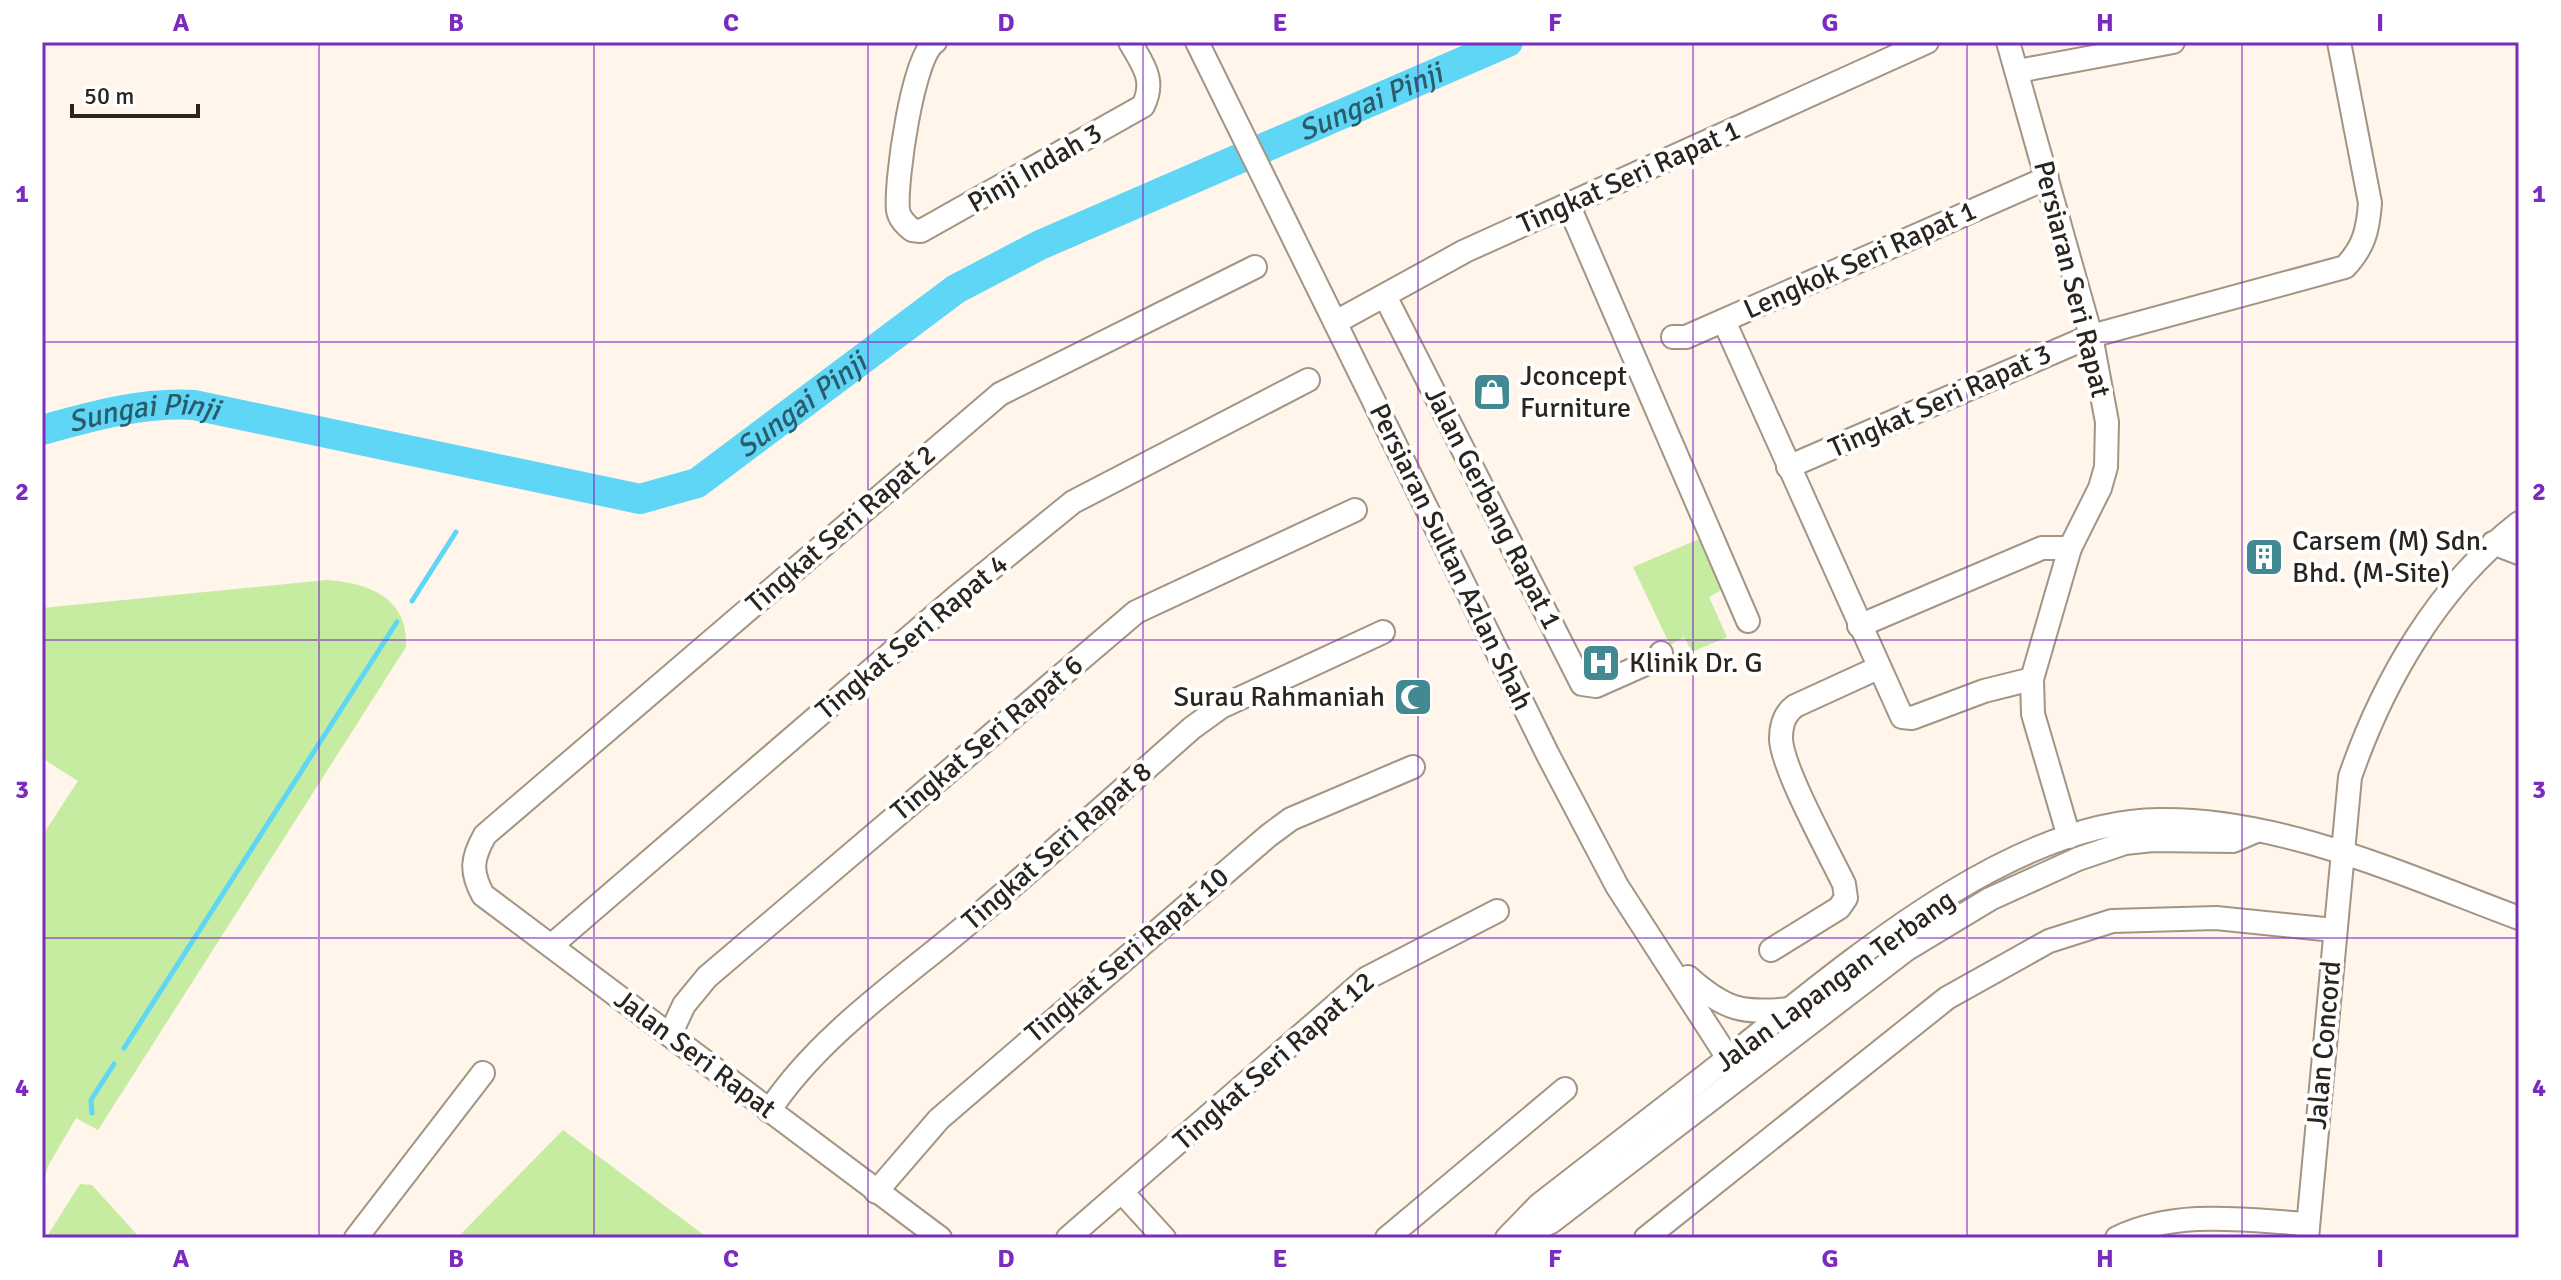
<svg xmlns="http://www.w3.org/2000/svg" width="2561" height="1280" viewBox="0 0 2561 1280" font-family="Signika,sans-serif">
	<rect width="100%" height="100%" fill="#fff5eb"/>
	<g fill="#c5eca0">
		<path d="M1699 539 1723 589 1709 597 1727 637 1692 652 1684 637 1670 645 1633 567Z"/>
		<path d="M327 580C369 583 409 598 406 647L98 1130 76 1118 48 1166 42 1188V836L78 781 42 758V608Z"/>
		<path d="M563 1130 708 1238H457Z"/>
		<path d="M80 1184 92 1185 140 1238H46Z"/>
	</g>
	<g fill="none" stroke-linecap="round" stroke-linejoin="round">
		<g stroke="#60d6f7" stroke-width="5">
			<path d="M412 601 456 532"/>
			<path d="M124 1048 397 622"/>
			<path d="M92 1113 91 1100 114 1064"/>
		</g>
		<path stroke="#60d6f7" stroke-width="30" id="s1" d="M42 430C93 416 141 402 194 405L640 499 697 483 956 289 1040 245 1508 42"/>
		<defs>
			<g id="minor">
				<path d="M935 42C913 54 895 183 898 210 899 218 905 224 912 230L921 231 1143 106C1156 80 1143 65 1130 42"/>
				<path d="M1197 42 1548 755 1617 886 1728 1058"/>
				<path d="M2008 42 2091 336 2107 422 2106 467 2100 488 2070 548 2032 679 2033 714 2069 837"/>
				<path d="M2018 71 2173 42"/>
				<path d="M1568 204 1748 621"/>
				<path d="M1385 296 1582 684 1596 686 1659 658 1661 653"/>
				<path d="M1724 321 1902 717 1912 718 1984 691 2032 679"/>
				<path d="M1336 322 1465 251 1927 42"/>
				<path d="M1673 337H1686L2047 178"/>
				<path d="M1788 467 2091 336 2345 267C2364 247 2368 230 2370 203L2339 42"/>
				<path d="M2493 543 2519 553"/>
				<path d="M1859 626 2042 548H2070"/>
				<path d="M552 945 955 598 1073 502 1308 380"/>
				<path d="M1771 950 1839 908 1846 898 1844 884C1829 853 1782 768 1781 739 1781 725 1784 714 1795 706L1878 668"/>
				<path d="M1688 977C1725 1010 1742 1014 1791 1009"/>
				<path d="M670 1035 684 1005 707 977 1136 612 1355 510"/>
				<path d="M769 1111C818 1037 896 984 963 928 1041 863 1116 795 1192 728L1221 707 1383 632"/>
				<path d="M876 1192 939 1119 1268 836 1291 819 1413 767"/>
				<path d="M1122 1192 1164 1238"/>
				<path d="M356 1238 483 1073"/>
				<path d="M940 1238 483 895C470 871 472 858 485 835L1000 394 1255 267"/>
				<path d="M1068 1238 1367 978 1497 911"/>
				<path d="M1387 1238 1565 1089"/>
				<path d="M1507 1238 1539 1205C1603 1155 1667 1106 1731 1056 1842 968 2010 821 2159 820 2281 818 2406 876 2519 918"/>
				<path d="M1517 1238 1551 1222 1907 949 1990 899 2078 859 2125 843 2153 840 2233 841 2254 832"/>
				<path d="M1646 1238 1947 998 2049 941 2112 921 2216 918 2334 930"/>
				<path d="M2117 1238C2177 1209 2244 1220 2308 1224"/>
				<path d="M2307 1238 2350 777C2383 681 2438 586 2519 523"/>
			</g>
		</defs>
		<use href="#minor" stroke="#a39483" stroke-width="26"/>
		<use href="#minor" stroke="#fff" stroke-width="22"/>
	</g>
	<path fill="none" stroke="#7b2cbf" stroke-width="2" stroke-opacity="0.55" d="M319 42V1238M594 42V1238M868 42V1238M1143 42V1238M1418 42V1238M1693 42V1238M1967 42V1238M2242 42V1238M42 342H2519M42 640H2519M42 938H2519"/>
	<defs>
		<symbol id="shop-square" viewBox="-11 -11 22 22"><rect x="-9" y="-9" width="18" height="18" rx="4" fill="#428992" stroke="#fff"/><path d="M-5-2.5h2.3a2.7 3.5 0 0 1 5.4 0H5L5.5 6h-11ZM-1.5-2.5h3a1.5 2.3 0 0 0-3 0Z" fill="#fff"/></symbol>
		<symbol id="building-square" viewBox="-11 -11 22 22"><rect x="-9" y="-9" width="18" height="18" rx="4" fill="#428992" stroke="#fff"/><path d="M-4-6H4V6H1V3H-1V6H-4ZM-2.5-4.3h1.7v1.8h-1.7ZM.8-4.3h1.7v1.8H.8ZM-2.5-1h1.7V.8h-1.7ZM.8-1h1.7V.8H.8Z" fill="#fff"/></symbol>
		<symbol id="hospital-square" viewBox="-11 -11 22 22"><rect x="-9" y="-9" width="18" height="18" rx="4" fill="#428992" stroke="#fff"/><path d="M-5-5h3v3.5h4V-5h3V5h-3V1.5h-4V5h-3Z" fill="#fff"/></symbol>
		<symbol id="mosque-square" viewBox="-11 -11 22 22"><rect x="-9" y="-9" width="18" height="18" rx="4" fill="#428992" stroke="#fff"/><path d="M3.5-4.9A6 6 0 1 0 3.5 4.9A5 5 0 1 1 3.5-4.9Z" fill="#fff"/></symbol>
	</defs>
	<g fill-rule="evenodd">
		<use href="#shop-square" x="1470" y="370" width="44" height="44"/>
		<use href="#building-square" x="2242" y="535" width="44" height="44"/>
		<use href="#hospital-square" x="1579" y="641" width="44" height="44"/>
		<use href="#mosque-square" x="1391" y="675" width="44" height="44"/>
	</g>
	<g text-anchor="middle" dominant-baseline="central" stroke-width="8" stroke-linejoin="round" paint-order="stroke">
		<g font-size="28" fill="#2a251e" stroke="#fff">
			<text transform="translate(1035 168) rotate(-30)">Pinji Indah 3</text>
			<text transform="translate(1629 177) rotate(-24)">Tingkat Seri Rapat 1</text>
			<text transform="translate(1860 260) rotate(-24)">Lengkok Seri Rapat 1</text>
			<text transform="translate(2072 279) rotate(76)">Persiaran Seri Rapat</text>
			<text transform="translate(1940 401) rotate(-24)">Tingkat Seri Rapat 3</text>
			<text transform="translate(1493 508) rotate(63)">Jalan Gerbang Rapat 1</text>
			<text transform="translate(841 529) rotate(-41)">Tingkat Seri Rapat 2</text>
			<text transform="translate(1451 557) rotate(64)">Persiaran Sultan Azlan Shah</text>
			<text transform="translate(912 637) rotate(-40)">Tingkat Seri Rapat 4</text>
			<text transform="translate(987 738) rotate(-40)">Tingkat Seri Rapat 6</text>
			<text transform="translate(1057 846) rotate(-41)">Tingkat Seri Rapat 8</text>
			<text transform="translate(1127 955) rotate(-40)">Tingkat Seri Rapat 10</text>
			<text transform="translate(1835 981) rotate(-36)">Jalan Lapangan Terbang</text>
			<text transform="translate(2324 1045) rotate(-85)">Jalan Concord</text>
			<text transform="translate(695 1054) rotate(37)">Jalan Seri Rapat</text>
			<text transform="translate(1274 1061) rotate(-41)">Tingkat Seri Rapat 12</text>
		</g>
		<g font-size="28" fill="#2a251e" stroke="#fff" text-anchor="start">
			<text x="1520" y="376">Jconcept<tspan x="1520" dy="32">Furniture</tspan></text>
			<text x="2292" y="541">Carsem (M) Sdn.<tspan x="2292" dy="32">Bhd. (M-Site)</tspan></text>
			<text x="1629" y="663">Klinik Dr. G</text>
			<text x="1385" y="697" text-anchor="end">Surau Rahmaniah</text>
		</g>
		<g font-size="30" font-style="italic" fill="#2b5c6b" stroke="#fff">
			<text stroke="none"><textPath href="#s1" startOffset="1448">Sungai Pinji</textPath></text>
			<text stroke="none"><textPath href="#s1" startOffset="800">Sungai Pinji</textPath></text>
			<text stroke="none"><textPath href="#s1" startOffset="104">Sungai Pinji</textPath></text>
		</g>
	</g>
	<rect width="2561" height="1280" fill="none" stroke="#ffffff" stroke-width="88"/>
	<path d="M72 104v12h126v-12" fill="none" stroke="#2a251e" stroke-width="4"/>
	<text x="84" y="104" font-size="24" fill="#2a251e" stroke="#ffffff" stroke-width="6" paint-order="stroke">50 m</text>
	<rect x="44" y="44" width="2473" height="1192" fill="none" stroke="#7b2cbf" stroke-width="3"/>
	<g font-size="26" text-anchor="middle" font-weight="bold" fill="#7b2cbf">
		<text x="181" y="31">A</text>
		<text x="456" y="31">B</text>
		<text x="731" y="31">C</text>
		<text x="1006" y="31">D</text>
		<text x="1280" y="31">E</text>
		<text x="1555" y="31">F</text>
		<text x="1830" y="31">G</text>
		<text x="2105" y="31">H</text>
		<text x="2380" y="31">I</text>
		<text x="22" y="202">1</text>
		<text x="2539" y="202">1</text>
		<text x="22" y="500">2</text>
		<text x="2539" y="500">2</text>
		<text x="22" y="798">3</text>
		<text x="2539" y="798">3</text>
		<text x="22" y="1096">4</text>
		<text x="2539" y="1096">4</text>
		<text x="181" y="1267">A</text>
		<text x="456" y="1267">B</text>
		<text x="731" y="1267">C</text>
		<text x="1006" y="1267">D</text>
		<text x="1280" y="1267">E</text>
		<text x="1555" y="1267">F</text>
		<text x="1830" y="1267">G</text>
		<text x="2105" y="1267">H</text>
		<text x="2380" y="1267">I</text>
	</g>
</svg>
